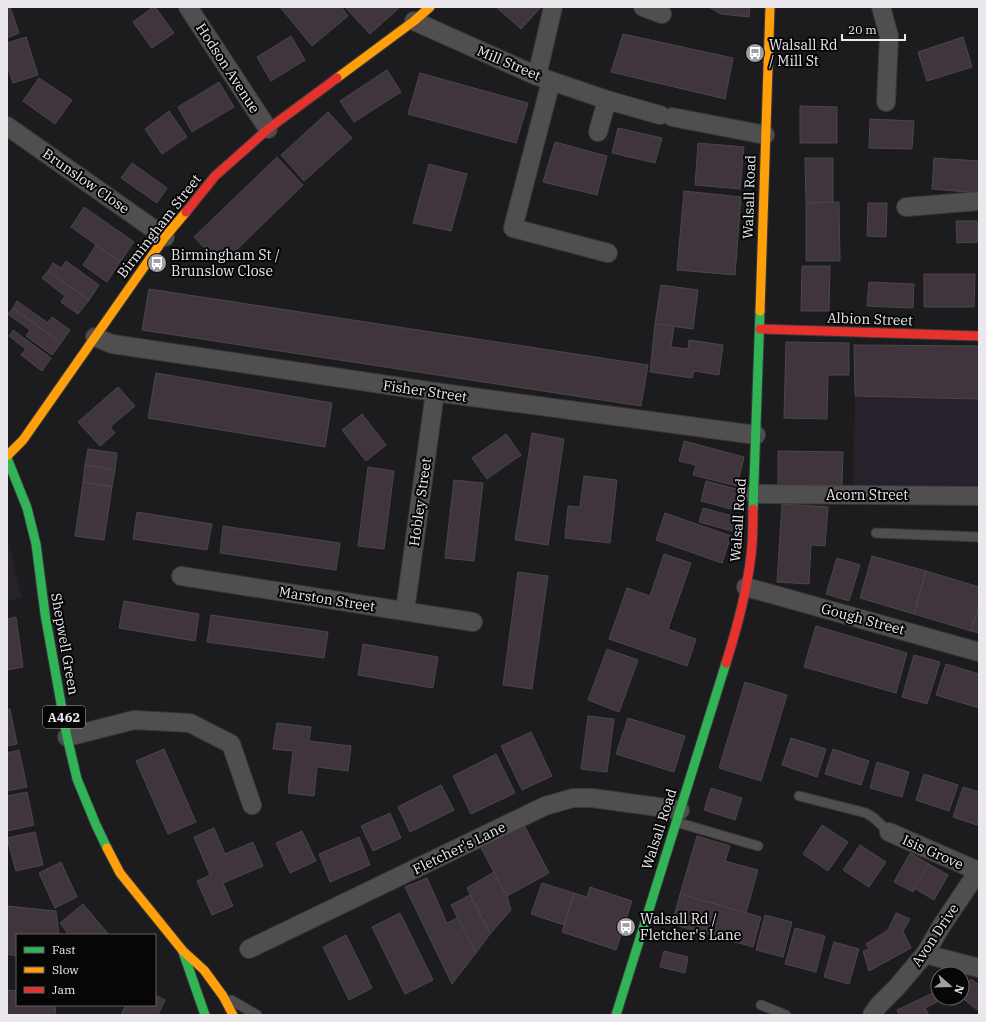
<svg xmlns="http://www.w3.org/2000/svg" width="986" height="1022" viewBox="0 0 986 1022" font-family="'IBM Plex Serif',serif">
	<rect width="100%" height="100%" fill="#1c1b1e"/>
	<g fill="#26212b">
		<path d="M854 345 979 346V488L853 485 855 396Z"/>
		<path d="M7 537 22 598 7 601Z"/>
	</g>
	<g fill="#41353d" stroke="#494749">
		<path d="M7 7H10L19 33 7 38Z"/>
		<path d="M153 7H155L174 33 152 48 133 22Z"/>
		<path d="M280 7H341L348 16 312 46Z"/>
		<path d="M345 7H400L370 34Z"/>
		<path d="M496 7H541L521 29Z"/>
		<path d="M709 7H750L749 17 721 14Z"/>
		<path d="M623 34 733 58 725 99 611 72Z"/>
		<path d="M291 36 305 60 271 81 257 57Z"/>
		<path d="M26 37 38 75 13 83 7 66V43Z"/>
		<path d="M963 37 972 67 927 81 918 52Z"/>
		<path d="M387 70 401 92 354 122 340 101Z"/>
		<path d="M420 73 528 103 516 143 408 114Z"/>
		<path d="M39 78 72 100 55 124 23 101Z"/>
		<path d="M219 82 234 107 192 132 178 107Z"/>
		<path d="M800 106 837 107V143H800Z"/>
		<path d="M169 111 187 137 162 154 145 129Z"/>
		<path d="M328 112 352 138 304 181 281 155Z"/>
		<path d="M870 119 914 121 912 149 869 148Z"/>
		<path d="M618 128 662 138 655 163 612 153Z"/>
		<path d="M555 142 607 156 597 195 543 182Z"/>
		<path d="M698 143 744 147 740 189 695 185Z"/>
		<path d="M277 157 303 185 221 265 194 237Z"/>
		<path d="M805 158H833V203H806Z"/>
		<path d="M934 158 979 161V193L932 189Z"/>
		<path d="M132 163 167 188 157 203 121 178Z"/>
		<path d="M429 164 467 174 451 231 413 223Z"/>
		<path d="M684 191 741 197 735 275 677 270Z"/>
		<path d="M839 202 840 261H806V203Z"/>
		<path d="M868 203H887L886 237 867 236Z"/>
		<path d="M84 207 134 242 120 262 71 227Z"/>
		<path d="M956 221H977L978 242 957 243Z"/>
		<path d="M96 245 120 262 107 282 83 265Z"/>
		<path d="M66 261 99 285 89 300 48 271 53 263 61 268Z"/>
		<path d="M802 266H830L829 311H801Z"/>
		<path d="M48 271 89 300 78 314 61 302 65 296 42 278Z"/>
		<path d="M924 274H975L974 307H924Z"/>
		<path d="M869 282 914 284 913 308 867 306Z"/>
		<path d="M661 285 698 290 693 329 655 324Z"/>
		<path d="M149 289 648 365 641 406 142 330Z"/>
		<path d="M17 301 48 323 52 317 70 330 61 343 13 308Z"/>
		<path d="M13 308 61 343 52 355 26 336 30 330 8 314Z"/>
		<path d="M655 324 674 326 671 347 688 349 689 340 723 345 719 375 694 371 692 378 650 372Z"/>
		<path d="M13 330 51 358 42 371 21 355 26 349 9 336Z"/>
		<path d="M786 342 849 343V375H828L827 419 784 418Z"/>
		<path d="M854 345 979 346V399L855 396Z"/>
		<path d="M156 373 332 403 325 447 148 418Z"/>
		<path d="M118 387 135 406 110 427 115 433 100 446 78 422Z"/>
		<path d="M362 414 386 445 366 461 342 430Z"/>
		<path d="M532 433 564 439 548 545 515 540Z"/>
		<path d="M506 434 521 455 487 479 472 458Z"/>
		<path d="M684 441 744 457 737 486 693 475 696 465 679 461Z"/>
		<path d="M88 449 117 453 115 470 85 465Z"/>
		<path d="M778 451 843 452 842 485H778Z"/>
		<path d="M85 465 115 470 112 487 83 482Z"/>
		<path d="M368 467 394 471 384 549 358 546Z"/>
		<path d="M584 476 617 480 610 543 565 538 568 506 580 507Z"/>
		<path d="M454 480 483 483 474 561 445 558Z"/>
		<path d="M706 481 740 490 735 510 701 501Z"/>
		<path d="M83 482 112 487 104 540 75 536Z"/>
		<path d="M782 504 828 507 825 546 811 545 809 584 777 582Z"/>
		<path d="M703 508 740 518 736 532 699 522Z"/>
		<path d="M137 512 212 524 207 550 133 539Z"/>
		<path d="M665 513 731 536 722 563 656 540Z"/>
		<path d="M223 526 340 543 336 570 220 553Z"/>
		<path d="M664 554 691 563 668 629 696 639 687 666 609 639 627 588 650 596Z"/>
		<path d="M872 556 926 571 914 614 860 598Z"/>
		<path d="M837 558 860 565 849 601 826 594Z"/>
		<path d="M926 571 979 587V605L971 631 914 614Z"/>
		<path d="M518 572 548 576 532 689 503 685Z"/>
		<path d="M124 601 199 614 195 641 119 628Z"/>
		<path d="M979 605V633L971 631Z"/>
		<path d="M211 615 328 632 324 658 207 642Z"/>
		<path d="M16 617 23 667 7 670V619Z"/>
		<path d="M816 626 907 653 896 693 804 667Z"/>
		<path d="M363 644 438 657 433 688 358 675Z"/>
		<path d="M607 649 638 660 619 712 588 700Z"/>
		<path d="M914 655 940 662 927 704 902 697Z"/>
		<path d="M946 664 979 674V708L936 695Z"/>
		<path d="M745 682 787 695 761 781 719 768Z"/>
		<path d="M7 709H10L17 744 7 746Z"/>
		<path d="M588 716 614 719 607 772 581 769Z"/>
		<path d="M628 718 685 736 674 772 616 754Z"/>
		<path d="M277 723 311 727 309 741 351 746 348 771 317 767 314 796 288 793 293 751 273 749Z"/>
		<path d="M531 732 552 776 522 790 501 746Z"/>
		<path d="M791 738 826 749 817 777 782 765Z"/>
		<path d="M164 749 196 822 168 834 136 761Z"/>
		<path d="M833 749 869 761 861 785 825 774Z"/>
		<path d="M19 750 27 787 7 791V753Z"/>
		<path d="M496 754 515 793 471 814 453 776Z"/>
		<path d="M877 762 909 772 902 797 870 788Z"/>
		<path d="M924 774 958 785 949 811 916 800Z"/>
		<path d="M441 785 454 810 410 832 398 807Z"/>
		<path d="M963 787 979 792V819L977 825 953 817Z"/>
		<path d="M711 788 742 798 735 820 704 810Z"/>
		<path d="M27 792 34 825 7 831V796Z"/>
		<path d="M390 813 401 838 373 851 361 826Z"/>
		<path d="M524 825 549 873 507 896 481 848Z"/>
		<path d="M822 825 848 842 828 871 803 854Z"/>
		<path d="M214 828 225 854 253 842 263 866 223 883 233 906 212 915 197 881 210 875 194 837Z"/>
		<path d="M302 831 316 861 290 873 276 843Z"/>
		<path d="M35 832 43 865 16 871 7 838Z"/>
		<path d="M697 836 730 846 725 861 758 870 746 913 680 894Z"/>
		<path d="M359 837 370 865 330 882 319 854Z"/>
		<path d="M860 845 886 862 869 887 843 870Z"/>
		<path d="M910 853 929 864 913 892 894 882Z"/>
		<path d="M61 862 77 897 55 908 39 873Z"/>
		<path d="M929 864 948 875 934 900 914 888Z"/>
		<path d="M494 872 507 896 511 910 490 934 467 888Z"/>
		<path d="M427 878 447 923 458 918 476 953 452 984 405 887Z"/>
		<path d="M542 883 574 893 564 925 531 914Z"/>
		<path d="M590 887 632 901 616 950 562 932 574 893 587 897Z"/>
		<path d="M680 894 761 917 753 947 672 924Z"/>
		<path d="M470 895 490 934 476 953 451 905Z"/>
		<path d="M83 904 109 935H69L60 923Z"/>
		<path d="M7 906 56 911 59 935H17V956L7 954Z"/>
		<path d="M400 913 433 980 405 994 372 927Z"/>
		<path d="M896 913 910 919 903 931 911 948 869 971 863 951 869 949 866 944 888 930Z"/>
		<path d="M765 915 792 922 783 957 756 950Z"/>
		<path d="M795 928 825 936 816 972 785 964Z"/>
		<path d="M346 935 372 988 349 1000 323 947Z"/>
		<path d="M834 942 859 949 849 984 824 977Z"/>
		<path d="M664 951 688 957 685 973 660 967Z"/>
		<path d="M971 979 979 985V1011L962 998V991Z"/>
		<path d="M7 990 17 991V1005H56L55 1015H7Z"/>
		<path d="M933 993 937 1002 925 1008 929 1015H899L897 1010Z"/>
		<path d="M155 995 165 1000 158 1015H121L126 1005H155Z"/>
	</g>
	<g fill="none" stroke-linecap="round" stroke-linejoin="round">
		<defs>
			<g id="lane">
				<path d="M876 533 979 537"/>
				<path d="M799 796 866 813 874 818 889 832"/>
				<path d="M676 822 758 846"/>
				<path d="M231 1000 257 1015"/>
				<path d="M761 1005 786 1015"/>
			</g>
			<g id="street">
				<path d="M188 7 268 129"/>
				<path d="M643 7 662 14"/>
				<path d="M881 7 889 36 886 102"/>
				<path d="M414 21 537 76 607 100 660 115"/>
				<path d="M537 76 553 7"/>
				<path d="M551 81 513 228 608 253"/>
				<path d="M672 117 765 135"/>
				<path d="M7 126 165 237"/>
				<path d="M598 132 607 100"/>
				<path d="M906 207 979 201"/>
				<path d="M95 337 112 344 435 392 756 435"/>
				<path d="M754 494 979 496"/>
				<path d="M181 576 473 622"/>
				<path d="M746 587 979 652"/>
				<path d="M405 611 435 392"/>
				<path d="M67 737 134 720 190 723 231 744 252 805"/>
				<path d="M889 832 978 871"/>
				<path d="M249 949 545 806 573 798H592L680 810"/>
				<path d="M925 954 979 968"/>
				<path d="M872 1015 878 1006 897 987 925 954 942 925 979 870"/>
			</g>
			<g id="fast">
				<path d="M7 458 27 508 36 544 45 614 67 737 77 779 96 825 107 848"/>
				<path d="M753 509 760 311"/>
				<path d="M183 952 205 1015"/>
				<path d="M616 1015 726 663"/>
			</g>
			<g id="slow">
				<path d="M337 78 414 21 430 7"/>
				<path d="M760 311 770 7"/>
				<path d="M7 456 23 440 165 237 186 212"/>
				<path d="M107 848 120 873 183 951 204 970 223 996 233 1015"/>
			</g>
			<g id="jam">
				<path d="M186 212 215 176 268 129 337 78"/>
				<path d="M760 329 979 336"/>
				<path d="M726 663C737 628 747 592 751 555 753 540 753 524 753 509"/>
			</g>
		</defs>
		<use href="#lane" stroke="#39393a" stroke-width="11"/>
		<use href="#street" stroke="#39393a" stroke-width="20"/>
		<use href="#fast" stroke="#39393a" stroke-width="11"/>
		<use href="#slow" stroke="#39393a" stroke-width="11"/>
		<use href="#jam" stroke="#39393a" stroke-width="11"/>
		<use href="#lane" stroke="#504e4e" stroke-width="9"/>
		<use href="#street" stroke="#504e4e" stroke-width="18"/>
		<use href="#fast" stroke="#30b455" stroke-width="9"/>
		<use href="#slow" stroke="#ff9f0a" stroke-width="9"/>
		<use href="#jam" stroke="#e5322d" stroke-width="9"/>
	</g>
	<defs>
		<symbol id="bus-disc" viewBox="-11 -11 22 22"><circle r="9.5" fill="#a2a0a5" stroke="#060607"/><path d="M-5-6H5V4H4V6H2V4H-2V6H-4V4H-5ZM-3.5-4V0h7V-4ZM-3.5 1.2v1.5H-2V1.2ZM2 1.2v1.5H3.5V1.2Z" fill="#fff"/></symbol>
	</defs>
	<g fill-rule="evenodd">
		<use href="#bus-disc" x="744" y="42" width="22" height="22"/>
		<use href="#bus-disc" x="146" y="252" width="22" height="22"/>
		<use href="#bus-disc" x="615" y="916" width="22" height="22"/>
	</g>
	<g text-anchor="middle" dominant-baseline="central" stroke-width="4" stroke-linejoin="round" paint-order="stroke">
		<rect fill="#060607" stroke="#a6a4a8" stroke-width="1" x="43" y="706" width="42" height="22" rx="3"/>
		<g font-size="13" font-weight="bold" fill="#eae8ed">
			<text x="64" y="717">A462</text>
		</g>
		<g font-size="14" fill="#eae8ed" stroke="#060607" text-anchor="start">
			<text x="769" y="45">Walsall Rd<tspan x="769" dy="16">/ Mill St</tspan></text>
			<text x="171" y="255">Birmingham St /<tspan x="171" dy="16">Brunslow Close</tspan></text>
			<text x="640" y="919">Walsall Rd /<tspan x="640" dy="16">Fletcher's Lane</tspan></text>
		</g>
		<g font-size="14" fill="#eae8ed" stroke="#060607">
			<text transform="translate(509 63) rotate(23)">Mill Street</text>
			<text transform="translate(228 68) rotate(57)">Hodson Avenue</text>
			<text transform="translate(86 181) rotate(35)">Brunslow Close</text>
			<text transform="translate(749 197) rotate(-88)">Walsall Road</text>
			<text transform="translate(159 226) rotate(-52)">Birmingham Street</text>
			<text transform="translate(870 319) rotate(2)">Albion Street</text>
			<text transform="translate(425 391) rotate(8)">Fisher Street</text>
			<text x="867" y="495">Acorn Street</text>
			<text transform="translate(420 502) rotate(-82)">Hobley Street</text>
			<text transform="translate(738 520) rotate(-86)">Walsall Road</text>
			<text transform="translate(327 599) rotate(9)">Marston Street</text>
			<text transform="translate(863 619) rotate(15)">Gough Street</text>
			<text transform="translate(65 644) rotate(80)">Shepwell Green</text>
			<text transform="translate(659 829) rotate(-72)">Walsall Road</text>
			<text transform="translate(459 848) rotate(-26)">Fletcher's Lane</text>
			<text transform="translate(933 852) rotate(24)">Isis Grove</text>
			<text transform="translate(935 935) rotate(-56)">Avon Drive</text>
		</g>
	</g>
	<rect width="986" height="1022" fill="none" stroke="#eae8ed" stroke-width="16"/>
	<rect x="16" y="934" width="140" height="72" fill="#060607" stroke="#616063"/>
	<rect x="24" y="947" width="20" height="6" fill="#30b455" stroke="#616063"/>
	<text x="52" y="954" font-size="12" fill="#eae8ed">Fast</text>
	<rect x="24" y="967" width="20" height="6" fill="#ff9f0a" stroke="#616063"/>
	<text x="52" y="974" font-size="12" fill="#eae8ed">Slow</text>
	<rect x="24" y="987" width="20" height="6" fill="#e5322d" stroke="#616063"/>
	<text x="52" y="994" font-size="12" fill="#eae8ed">Jam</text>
	<g transform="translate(950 986) rotate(110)"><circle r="19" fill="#060607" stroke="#616063"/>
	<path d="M0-3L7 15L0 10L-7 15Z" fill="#a2a0a5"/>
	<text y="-6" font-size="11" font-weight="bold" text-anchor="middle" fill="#eae8ed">N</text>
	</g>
	<path d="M842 34v6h63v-6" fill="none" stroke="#eae8ed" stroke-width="2"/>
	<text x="848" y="34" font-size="12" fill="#eae8ed" stroke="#060607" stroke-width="3" paint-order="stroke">20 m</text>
</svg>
